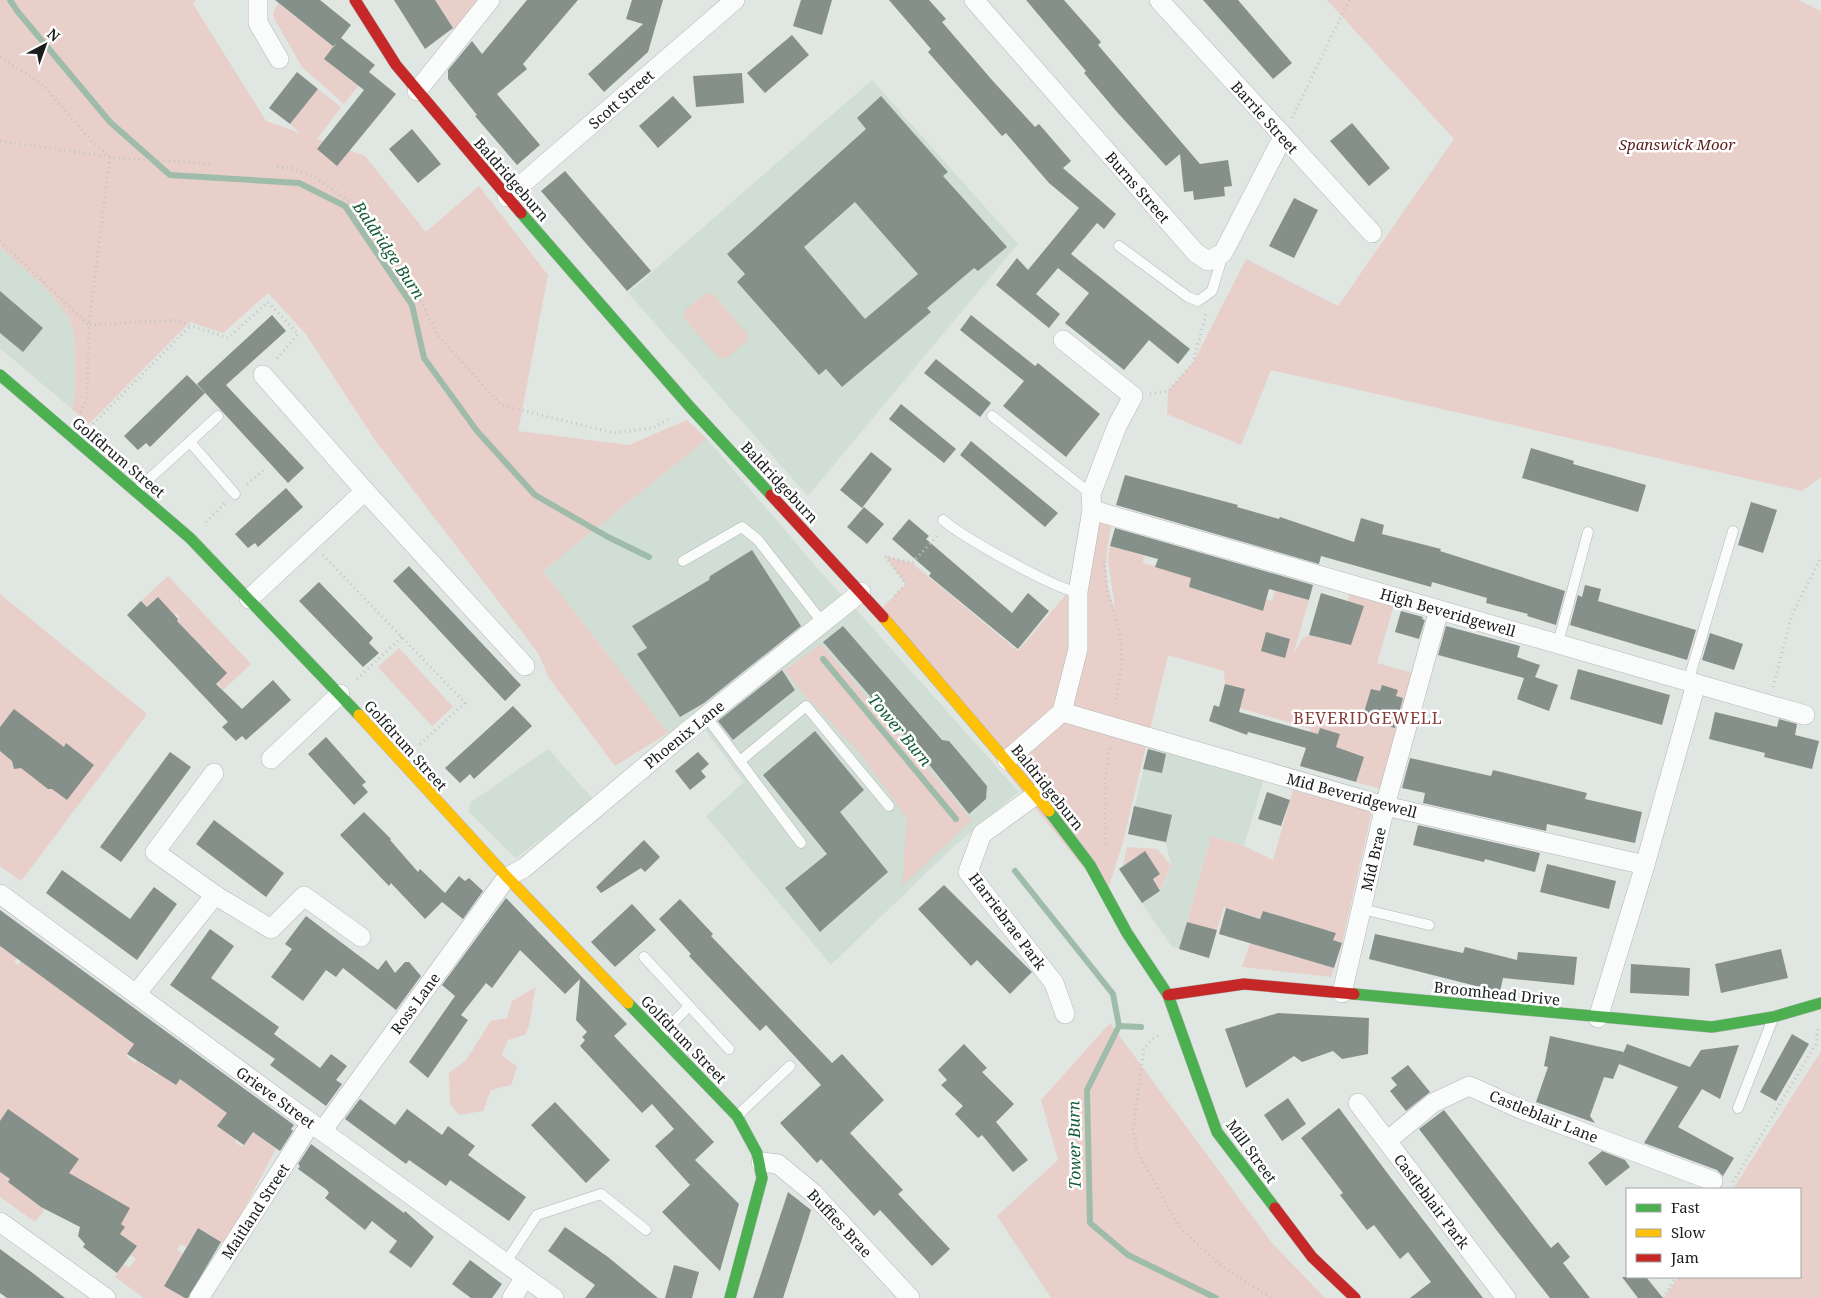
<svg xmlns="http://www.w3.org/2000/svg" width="1821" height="1298" viewBox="0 0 1821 1298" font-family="'Noto Serif',serif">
	<rect width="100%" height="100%" fill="#e0e6e2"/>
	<g fill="#d1ded5">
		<path d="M872 80 1018 244 808 496 628 293Z"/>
		<path d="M0 247 48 291 69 318 74 333 76 387 72 409 0 348Z"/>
		<path d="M707 439 824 576 861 615 1019 792 953 847 831 965 706 816 744 782 695 716 668 733 543 571Z"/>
		<path d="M1151 738 1266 771 1244 846 1211 836 1179 949 1172 947 1142 903 1161 891 1171 865 1166 843 1128 834Z"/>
		<path d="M548 749 593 799 516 858 468 811 471 802Z"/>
	</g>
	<g fill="#e8cfca">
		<path d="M0 0H196L193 4 266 121 300 133 290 124 318 89 341 107 317 139 365 156 426 232 479 186 548 275 518 431 629 445 687 420 707 439 543 571 668 733 615 766 549 678 538 653 375 440 305 333 268 293 223 333 190 322 89 424 72 409 76 387 74 333 69 318 48 291 0 247Z"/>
		<path d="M435 0H479L454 30Z"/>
		<path d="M1327 0H1799L1821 11V477L1802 491 1271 370 1241 445 1167 414 1168 391 1193 363 1246 259 1338 306 1454 139Z"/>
		<path d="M278 3 334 47 325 59 358 86 344 104 302 67 275 20 273 13Z"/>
		<path d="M706 293 713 294 747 334V341L725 359 719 358 684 318V311Z"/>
		<path d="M1092 510 1113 517C1106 552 1102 571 1113 606L1115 607 1108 561 1110 546 1144 556 1143 563 1192 577 1189 587 1246 606 1250 595 1272 601 1277 583 1285 591 1284 593 1309 600 1293 655 1303 638 1309 635 1337 642 1352 584 1396 598 1377 663 1416 674 1384 790 1356 782 1364 757 1309 739 1311 729 1240 708 1245 690 1225 684 1224 671 1168 655 1123 842 1106 896 878 612 906 584 885 556 912 563 1018 651 1069 591Z"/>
		<path d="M168 576 251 664 223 690 202 663 211 653 208 650 198 659 183 648 193 637 190 634 179 644 170 627 180 617 176 613 166 622 141 601Z"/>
		<path d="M0 594 147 714 21 881 0 866Z"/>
		<path d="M821 644 972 820 902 886 907 818 859 752 799 689 785 670Z"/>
		<path d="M399 648 453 707 432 726 378 667Z"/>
		<path d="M1293 790 1372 811 1342 943 1333 940 1335 932 1323 929 1321 937 1305 923 1293 920 1290 927 1273 922 1275 914 1263 911 1260 918 1224 907 1217 930 1187 922 1211 836 1244 846 1273 860Z"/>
		<path d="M1127 847 1157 849 1171 865 1160 891 1153 879 1160 874 1148 856H1137L1123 866Z"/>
		<path d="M1250 943 1334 968 1331 977 1242 967Z"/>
		<path d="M0 946 17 958 14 962 18 965 21 961 134 1044 126 1056 135 1063 144 1051 149 1055 142 1064 157 1075 165 1064 162 1076 175 1085 180 1079 227 1113 217 1126H245L235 1142 242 1147 253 1132 276 1149 225 1244 198 1228 186 1247 180 1244 177 1250 183 1254 164 1285 185 1298H144L115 1277 124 1264 129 1268 136 1259 130 1254 136 1246 120 1234 125 1227 61 1175 78 1159 45 1135 8 1182 45 1209 35 1222 0 1197V1172L3 1174 20 1150 0 1121Z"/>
		<path d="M536 987C531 1003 533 1020 525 1035L508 1040 502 1055 517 1067 511 1085 491 1090 483 1111 459 1115 450 1104 449 1073 466 1060 491 1021 507 1018 512 1001Z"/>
		<path d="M1110 1023 1272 1243 1325 1298H1051L997 1216 1058 1160 1041 1100Z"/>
		<path d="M1821 1051V1298H1664L1678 1277H1800V1189H1733Z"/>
	</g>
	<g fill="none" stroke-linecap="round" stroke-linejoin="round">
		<g stroke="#9ebca9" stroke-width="6">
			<path d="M10 0 18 12 110 122 170 175 299 183 345 206 412 305 424 358 477 431 535 495 608 537 649 557"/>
			<path d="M823 659 956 819"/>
			<path d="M1015 871 1113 994 1119 1026 1087 1090 1090 1223 1128 1255 1216 1298"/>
			<path d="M1119 1026 1141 1027"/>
		</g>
	</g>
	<g fill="#86908a" fill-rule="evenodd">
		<path d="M275 0H320L351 25 341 38 375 65 369 72 396 94 337 166 317 149 364 90 324 59 336 43 334 47Z"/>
		<path d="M394 0H435L453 28 425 49Z"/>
		<path d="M527 0H578L523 64 527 69 497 94 540 145 517 165 475 116 477 115 448 79V70L472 41 482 54Z"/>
		<path d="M632 0H663L648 52 604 92 588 74 643 24 626 19Z"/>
		<path d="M801 0H832L822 35 793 26Z"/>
		<path d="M889 0H929L946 19 942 22 992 80 1035 127 1039 124 1071 161 1063 168 1116 214 1104 229 1097 223 1071 254 1190 349 1178 364 1149 340 1124 370 1065 323 1089 293 1058 268 1036 294 1060 314 1049 328 996 285 1017 258 1028 270 1079 208 1049 183 1006 133 1002 136 928 52 931 49Z"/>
		<path d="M1026 0H1064L1101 42 1098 45 1200 164 1228 160 1232 186 1224 187 1225 196 1194 200 1193 191 1184 192 1180 154 1166 166 1117 112 1084 73 1086 71Z"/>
		<path d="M1203 0H1238L1292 63 1273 79Z"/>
		<path d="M792 35 809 55 765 93 747 73Z"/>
		<path d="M297 72 318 89 290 124 269 108Z"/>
		<path d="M742 73 744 103 696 107 693 76Z"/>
		<path d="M673 96 692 117 658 148 639 126Z"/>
		<path d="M881 96 948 172 943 176 1007 247 978 271 974 268 927 308 931 312 842 387 826 369 819 375 737 282 745 274 727 254 866 129 857 118ZM855 202 918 274 865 319 804 247Z"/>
		<path d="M1352 123 1390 168 1369 186 1330 141Z"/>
		<path d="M412 129 441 164 418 183 389 149Z"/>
		<path d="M565 171 651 271 627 291 541 191Z"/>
		<path d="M1294 198 1318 210 1294 258 1269 246Z"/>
		<path d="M0 291 43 328 23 352 0 333Z"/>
		<path d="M272 315 286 331 226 385 304 468 288 483 197 384Z"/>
		<path d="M971 315 1035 366 1038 363 1100 414 1066 457 1003 406 1024 381 960 330Z"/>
		<path d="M936 359 991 403 980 417 924 373Z"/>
		<path d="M187 375 205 393 150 447 146 443 138 450 124 436Z"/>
		<path d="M901 404 956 449 944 463 889 419Z"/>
		<path d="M971 441 1058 513 1045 527 960 455Z"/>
		<path d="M1531 448 1574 461 1573 464 1646 485 1638 512 1522 478Z"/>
		<path d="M871 452 892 469 862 508 840 490Z"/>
		<path d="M1125 475 1238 505 1237 507 1279 519 1280 517 1354 542 1361 518 1384 525 1382 534 1441 549 1440 551 1565 591 1556 625 1527 616 1528 614 1486 603 1487 598 1432 582 1431 587 1321 556 1319 564 1116 505Z"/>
		<path d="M286 488 303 507 258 547 255 543 248 548 235 534Z"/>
		<path d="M1751 502 1777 510 1763 553 1738 545Z"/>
		<path d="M864 507 884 524 867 544 847 527Z"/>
		<path d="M909 519 929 536 926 539 1012 613 1028 593 1049 611 1018 649 929 576 931 573 892 539Z"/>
		<path d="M1115 528 1313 585 1309 600 1269 589 1263 611 1189 587 1191 578 1155 567 1158 559 1110 546Z"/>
		<path d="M752 550 801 626 704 703 680 717 637 654 647 648 632 626 709 580 710 576Z"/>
		<path d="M409 566 521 685 505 701 393 581Z"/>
		<path d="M319 582 373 638 369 643 379 653 363 667 299 601Z"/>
		<path d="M1585 585 1601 589 1598 601 1696 630 1687 660 1570 625 1578 595 1582 597Z"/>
		<path d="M1321 593 1364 606 1351 645 1309 635Z"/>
		<path d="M158 597 178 619 177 621 227 673 216 684 242 709 273 680 291 700 246 740 242 736 236 741 222 727 228 722 127 615 141 601 147 607Z"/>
		<path d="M1401 611 1423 617 1422 619 1425 620 1419 639 1395 632Z"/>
		<path d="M843 626 942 740 949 741 987 786 986 799 969 814 923 757 823 642Z"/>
		<path d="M1446 626 1520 646 1517 657 1540 665 1535 677 1558 685 1549 711 1517 699 1524 678 1438 655Z"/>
		<path d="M1266 632 1290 639 1285 658 1261 651Z"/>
		<path d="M1710 633 1743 644 1734 670 1702 660Z"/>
		<path d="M1578 669 1670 695 1662 725 1570 699Z"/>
		<path d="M782 670 795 690 733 740 718 721Z"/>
		<path d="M1225 684 1245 689 1239 712 1318 734 1320 728 1340 734 1336 747 1364 757 1356 782 1300 766 1306 748 1248 732 1247 735 1209 721 1214 705 1219 707Z"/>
		<path d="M1382 685 1398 690 1396 696 1403 698 1395 728 1362 719 1371 689 1380 691Z"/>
		<path d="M513 706 532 726 474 779 470 774 460 783 445 768Z"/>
		<path d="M14 709 64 747 66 743 94 765 67 800 52 789H48L21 768 14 769 12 761 0 751V727Z"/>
		<path d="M1715 712 1777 727 1779 719 1797 724 1795 735 1819 741 1812 769 1764 757 1765 753 1709 739Z"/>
		<path d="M815 731 864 790 840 812 888 872 820 932 785 888 827 854 763 775Z"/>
		<path d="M326 737 366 782 362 785 368 792 354 805 308 754Z"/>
		<path d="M1148 749 1166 754 1162 773 1143 769Z"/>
		<path d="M170 752 191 767 121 862 100 847Z"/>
		<path d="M698 752 709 764 701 771 706 777 690 790 675 771Z"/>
		<path d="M1410 758 1491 776 1493 770 1587 793 1585 799 1642 812 1635 843 1547 824 1546 831 1423 803 1425 793 1402 788Z"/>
		<path d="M1267 792 1290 800 1281 826 1258 819Z"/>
		<path d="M1134 806 1172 815 1166 842 1128 834Z"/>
		<path d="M364 812 391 839 390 840 418 872 420 869 445 893 459 876 465 881 469 878 483 891 463 919 442 902 425 919 391 883 389 886 340 835Z"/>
		<path d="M214 820 284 873 266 897 196 844Z"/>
		<path d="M1418 825 1540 853 1535 872 1485 859 1484 862 1413 845Z"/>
		<path d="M644 840 660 857 645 872 641 868 601 893 596 887Z"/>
		<path d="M1145 851 1160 874 1153 879 1160 891 1142 903 1119 869Z"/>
		<path d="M1547 864 1616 881 1609 909 1540 892Z"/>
		<path d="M62 870 130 919 154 887 177 904 137 960 46 893Z"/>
		<path d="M944 885 1032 972 1010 994 977 960 971 966 918 909Z"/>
		<path d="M506 898 627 1024 614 1036 714 1142 695 1160 739 1204 720 1271 662 1212 690 1185 655 1146 674 1129 652 1104 642 1113 580 1046 585 1040 582 1037 587 1032 576 1020 580 979 565 994 520 950 492 988 486 983 461 1015 468 1020 428 1078 409 1062 455 996 442 985Z"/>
		<path d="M680 899 713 934 711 936 832 1063 842 1054 884 1100 850 1133 903 1190 898 1194 950 1249 932 1266 880 1210 874 1216 821 1159 817 1163 780 1123 821 1085 766 1025 760 1031 689 956 691 954 659 919Z"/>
		<path d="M632 904 656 930 615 967 591 942Z"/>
		<path d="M1226 908 1260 919 1263 911 1336 933 1333 940 1342 943 1334 968 1219 934Z"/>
		<path d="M0 910 294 1125 291 1129 293 1131 280 1151 253 1132 244 1145 217 1126 227 1113 180 1079 176 1085 127 1054 134 1044 0 946Z"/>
		<path d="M306 916 378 970 386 960 395 973 405 962H409L421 976 396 1010 343 968 336 977 326 970 303 1001 271 977 292 949 285 944Z"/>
		<path d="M1187 922 1217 930 1209 958 1179 949Z"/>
		<path d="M210 929 234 946 211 978 279 1027 274 1034 320 1068 331 1054 347 1066 336 1080 342 1084 326 1106 270 1065 275 1059 170 985Z"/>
		<path d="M1375 934 1463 953 1465 947 1517 960 1518 952 1577 957 1574 985 1503 978 1500 992 1369 959Z"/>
		<path d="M1781 949 1788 978 1721 993 1715 964Z"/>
		<path d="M1631 964 1690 968 1689 996 1630 993Z"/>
		<path d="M1278 1013 1369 1018 1368 1054 1342 1059 1333 1051 1302 1062 1294 1056 1246 1088 1225 1029Z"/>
		<path d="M1792 1034 1809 1044 1776 1101 1760 1092Z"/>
		<path d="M1550 1036 1624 1052 1613 1079 1604 1077 1590 1116 1595 1123 1536 1102 1548 1067 1544 1066Z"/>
		<path d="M964 1044 987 1068 982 1072 1014 1104 996 1122 1028 1160 1013 1172 982 1135 978 1138 955 1114 963 1106 941 1085 947 1080 938 1070Z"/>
		<path d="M1627 1044 1690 1067 1701 1050 1739 1045 1720 1099 1702 1089 1678 1127 1734 1158 1723 1176 1717 1170 1644 1143 1678 1087 1619 1064Z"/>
		<path d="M1408 1065 1430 1092 1406 1111 1390 1091 1397 1085 1391 1078Z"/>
		<path d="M1288 1098 1306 1124 1282 1141 1264 1115Z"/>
		<path d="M360 1099 395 1125 407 1109 442 1135 448 1126 475 1146 468 1155 526 1197 509 1221 450 1180 446 1186 409 1160 406 1164 345 1119Z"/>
		<path d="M555 1102 610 1160 586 1183 531 1125Z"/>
		<path d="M1339 1108 1391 1178 1483 1298H1410L1431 1282 1408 1252 1400 1259 1374 1225 1367 1230 1340 1195 1343 1193 1301 1138Z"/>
		<path d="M8 1109 79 1159 69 1173 130 1208 121 1224 125 1227 120 1234 137 1246 117 1273 83 1247 85 1244 78 1236 80 1227 41 1207 8 1182 10 1179 0 1172V1121Z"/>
		<path d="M1444 1110 1551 1248 1558 1242 1570 1257 1563 1263 1590 1298H1550L1494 1227 1419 1129Z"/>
		<path d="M311 1144 404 1213 405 1211 434 1237 411 1268 389 1252 397 1241 372 1221 365 1230 325 1198 329 1193 327 1190 298 1169 300 1166 298 1164Z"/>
		<path d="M1602 1151 1625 1160 1630 1167 1606 1186 1588 1163Z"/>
		<path d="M788 1192 811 1210 801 1242 783 1298H753Z"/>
		<path d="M565 1227 608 1257 658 1298H585L595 1285 548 1251Z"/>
		<path d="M198 1228 221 1242 188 1298H185L164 1286Z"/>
		<path d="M0 1249 34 1274 65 1298H7L0 1293Z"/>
		<path d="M470 1260 502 1284 492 1298H471L452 1284Z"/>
		<path d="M674 1265 699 1272 692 1298H665Z"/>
		<path d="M1622 1277H1646L1663 1298H1638Z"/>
	</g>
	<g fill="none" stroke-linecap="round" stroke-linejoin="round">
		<defs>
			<g id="lane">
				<path d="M1119 246 1188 297 1198 301 1212 291 1223 254"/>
				<path d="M992 416 1091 494"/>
				<path d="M190 442 235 494"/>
				<path d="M137 490 218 416"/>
				<path d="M943 520C961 536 1056 590 1078 592"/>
				<path d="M683 561 742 527 758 540 823 623"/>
				<path d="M1558 643 1588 532"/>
				<path d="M1688 682 1733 531"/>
				<path d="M706 716 801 843"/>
				<path d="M740 761 806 706 889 806"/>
				<path d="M1362 909 1429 925"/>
				<path d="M644 957 729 1049"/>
				<path d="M660 1036 689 1006"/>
				<path d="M1738 1108 1772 1021"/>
				<path d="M738 1115 790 1066"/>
				<path d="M506 1262 537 1215 601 1194 646 1230"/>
			</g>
			<g id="street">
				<path d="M258 0V23L279 59"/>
				<path d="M974 0 1196 253 1208 261 1223 253 1283 137"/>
				<path d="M1159 0 1372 233"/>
				<path d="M417 91 490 0"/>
				<path d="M507 197 735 0"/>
				<path d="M263 375 365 491 525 666"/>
				<path d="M1092 510 1805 715"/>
				<path d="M249 599 365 491"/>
				<path d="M1062 712 1385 806 1645 865"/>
				<path d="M271 759 340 694"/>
				<path d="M1007 760 1062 712 1078 649V592L1092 510 1091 494 1117 426 1133 396 1063 340"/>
				<path d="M214 773 155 852 215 895 271 929 304 896 361 937"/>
				<path d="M1037 794 982 834 968 872 1054 983 1065 1014"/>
				<path d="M0 894 311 1123 554 1298"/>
				<path d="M1342 993 1385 806 1439 610"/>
				<path d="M136 994 215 895"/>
				<path d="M1598 1018 1645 865 1696 684"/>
				<path d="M1358 1103 1506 1298"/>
				<path d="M323 1130 507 877 524 868 685 733 861 592"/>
				<path d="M1387 1141 1433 1103 1469 1086 1523 1110 1713 1181"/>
				<path d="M761 1162 778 1164 813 1193 910 1298"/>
				<path d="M0 1222 106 1298"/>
				<path d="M199 1298 311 1123"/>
				<path d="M512 1298 525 1277"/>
			</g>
			<g id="fast">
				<path d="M521 213 690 407 771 495"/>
				<path d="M0 375 190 538 359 715"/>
				<path d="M1049 811 1090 865 1127 933 1168 995 1217 1132 1275 1208"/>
				<path d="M1354 994 1712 1027 1773 1017 1821 1003"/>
				<path d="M628 1003 737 1116 757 1153 762 1178 730 1298"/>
			</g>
			<g id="slow">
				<path d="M883 617 1049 811"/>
				<path d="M359 715 507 877 628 1003"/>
			</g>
			<g id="jam">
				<path d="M355 0 396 65 521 213"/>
				<path d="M771 495 883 617"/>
				<path d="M1168 995 1244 984 1354 994"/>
				<path d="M1275 1208 1312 1257 1355 1298"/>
			</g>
		</defs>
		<use href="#lane" stroke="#b2b7b4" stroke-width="11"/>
		<use href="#street" stroke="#b2b7b4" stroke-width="20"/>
		<use href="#fast" stroke="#b2b7b4" stroke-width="12"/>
		<use href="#slow" stroke="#b2b7b4" stroke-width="12"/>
		<use href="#jam" stroke="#b2b7b4" stroke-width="12"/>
		<g stroke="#c2c5c3" stroke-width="3" stroke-dasharray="1 4" stroke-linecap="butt">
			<path d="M0 57 42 84 89 138 110 157 89 325 173 320 228 338 268 302 298 334 276 360"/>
			<path d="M1292 118 1349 0"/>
			<path d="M0 141 119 158 213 164"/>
			<path d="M277 167 292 168 316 178 353 204 402 262 437 334 501 405 613 433 653 428 670 418"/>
			<path d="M0 241 89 325 87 399 80 413"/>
			<path d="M1150 394 1168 391 1193 363 1206 314"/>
			<path d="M93 424 190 326"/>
			<path d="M247 484 265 469"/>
			<path d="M206 522 225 503"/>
			<path d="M323 555 465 703 418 746"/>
			<path d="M1104 561 1107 589 1120 633 1122 660 1115 707"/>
			<path d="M895 596 906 584 885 556 912 563 939 534"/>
			<path d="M357 679 402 637"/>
			<path d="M1773 687 1792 615 1821 557"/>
			<path d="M1105 844V778L1110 746"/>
			<path d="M1158 1036 1152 1039 1144 1048 1133 1128 1137 1151 1180 1228 1219 1264 1271 1298"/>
			<path d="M1733 1182 1816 1044 1818 1029"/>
			<path d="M1663 1298 1676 1277"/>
		</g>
		<use href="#lane" stroke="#fafbfb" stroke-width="10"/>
		<use href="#street" stroke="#fafbfb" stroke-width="19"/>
		<use href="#fast" stroke="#4caf50" stroke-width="11"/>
		<use href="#slow" stroke="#ffc107" stroke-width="11"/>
		<use href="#jam" stroke="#c62828" stroke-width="11"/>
	</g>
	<g text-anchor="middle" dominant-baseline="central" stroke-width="5" stroke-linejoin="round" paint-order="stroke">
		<g font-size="15" fill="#191d1b" stroke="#fff">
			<text transform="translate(621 99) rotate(-41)">Scott Street</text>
			<text transform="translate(1265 117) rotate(48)">Barrie Street</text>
			<text transform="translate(512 179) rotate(49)">Baldridgeburn</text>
			<text transform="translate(1138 187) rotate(49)">Burns Street</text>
			<text transform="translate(119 457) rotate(40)">Golfdrum Street</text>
			<text transform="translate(780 482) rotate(47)">Baldridgeburn</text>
			<text transform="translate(1448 612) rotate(16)">High Beveridgewell</text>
			<text transform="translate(684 734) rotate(-39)">Phoenix Lane</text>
			<text transform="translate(406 745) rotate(48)">Golfdrum Street</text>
			<text transform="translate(1048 787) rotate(51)">Baldridgeburn</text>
			<text transform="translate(1352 795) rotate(15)">Mid Beveridgewell</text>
			<text transform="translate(1373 859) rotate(-77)">Mid Brae</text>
			<text transform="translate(1008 921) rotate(53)">Harriebrae Park</text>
			<text transform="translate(1497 993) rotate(6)">Broomhead Drive</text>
			<text transform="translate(415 1003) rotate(-54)">Ross Lane</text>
			<text transform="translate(684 1039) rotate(46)">Golfdrum Street</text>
			<text transform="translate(276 1097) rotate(36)">Grieve Street</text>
			<text transform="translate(1544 1116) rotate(22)">Castleblair Lane</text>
			<text transform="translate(1252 1151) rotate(54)">Mill Street</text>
			<text transform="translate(1432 1201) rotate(53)">Castleblair Park</text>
			<text transform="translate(255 1211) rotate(-57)">Maitland Street</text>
			<text transform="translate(840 1223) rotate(47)">Buffies Brae</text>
		</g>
		<g font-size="15" font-style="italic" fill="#5b1f1b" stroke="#fff">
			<text x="1677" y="144">Spanswick Moor</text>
		</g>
		<g font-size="16" font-style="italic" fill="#145a37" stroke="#fff">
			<text transform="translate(389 250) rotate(56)">Baldridge Burn</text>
			<text transform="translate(900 730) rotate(50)">Tower Burn</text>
			<text transform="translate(1074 1145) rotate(-91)">Tower Burn</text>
		</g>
		<g font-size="16" letter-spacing="1" fill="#843c37" stroke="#fff">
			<text x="1368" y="718">BEVERIDGEWELL</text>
		</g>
	</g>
	<rect x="1626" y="1188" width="175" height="90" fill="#ffffff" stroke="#a3a5a4"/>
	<rect x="1636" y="1204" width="25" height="8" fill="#4caf50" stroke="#a3a5a4"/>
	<text x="1671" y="1213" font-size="15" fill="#191d1b">Fast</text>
	<rect x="1636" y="1229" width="25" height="8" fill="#ffc107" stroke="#a3a5a4"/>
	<text x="1671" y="1238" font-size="15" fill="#191d1b">Slow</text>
	<rect x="1636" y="1254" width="25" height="8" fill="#c62828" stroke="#a3a5a4"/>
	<text x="1671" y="1263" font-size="15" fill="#191d1b">Jam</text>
	<g transform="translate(45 45) rotate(41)" stroke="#ffffff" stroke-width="4" paint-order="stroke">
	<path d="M0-4L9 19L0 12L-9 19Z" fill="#191d1b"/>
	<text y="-8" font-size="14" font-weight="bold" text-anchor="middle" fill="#191d1b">N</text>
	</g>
</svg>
